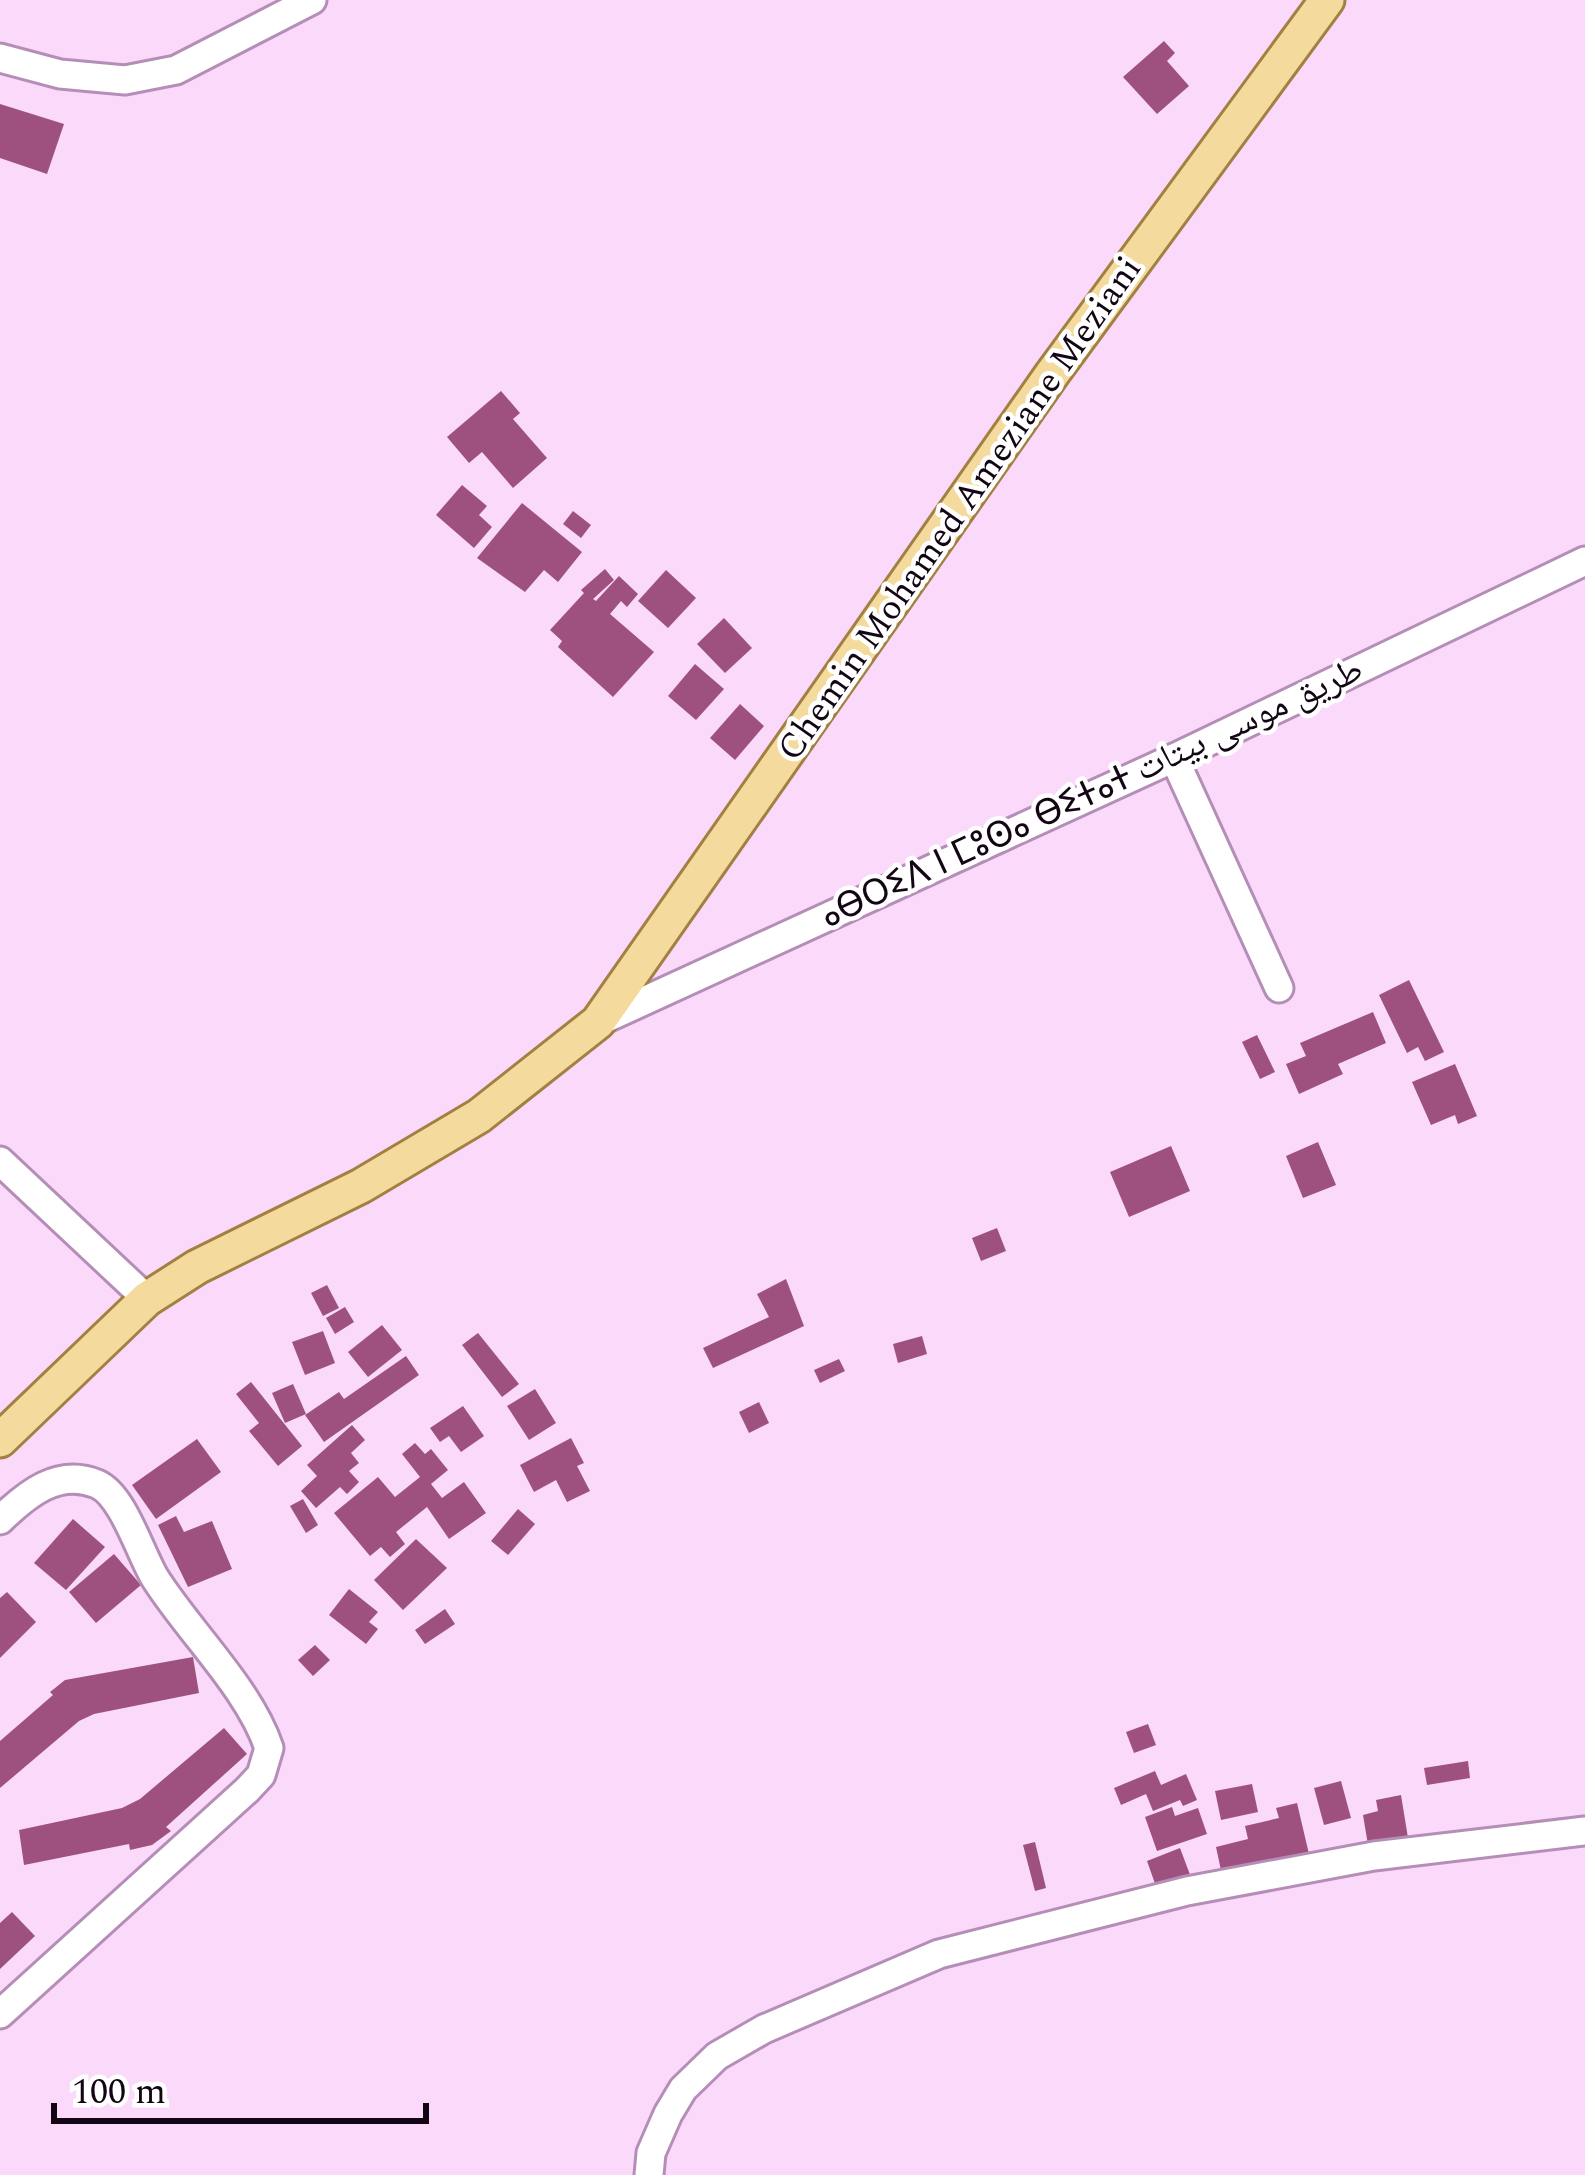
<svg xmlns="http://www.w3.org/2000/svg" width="1585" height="2175" viewBox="0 0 1585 2175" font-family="Spectral,'Noto Naskh Arabic','Noto Sans Tifinagh',serif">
	<rect width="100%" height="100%" fill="#fad9fb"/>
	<g fill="#9e517f">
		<path d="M1164 41 1175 53 1167 61 1189 86 1157 114 1123 77Z"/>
		<path d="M0 104 64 124 47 174 0 158Z"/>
		<path d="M501 391 520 413 513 419 547 458 513 488 482 452 469 463 447 437Z"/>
		<path d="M462 485 487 506 479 515 492 527 474 548 436 515Z"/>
		<path d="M522 503 582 552 558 582 544 570 525 592 477 558Z"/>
		<path d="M573 511 591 525 581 538 563 524Z"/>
		<path d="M605 569 614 580 593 599 596 601 619 576 638 594 627 607 621 601 610 614 654 652 613 697 558 647 562 641 550 630 584 593 581 590Z"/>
		<path d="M666 570 696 598 668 628 638 601Z"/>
		<path d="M724 618 752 648 725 673 697 644Z"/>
		<path d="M695 664 724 689 696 720 668 696Z"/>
		<path d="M740 704 764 726 735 760 710 738Z"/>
		<path d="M1409 980 1444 1052 1425 1061 1418 1047 1407 1053 1379 995Z"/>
		<path d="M1373 1012 1386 1043 1338 1064 1343 1074 1299 1094 1286 1064 1306 1056 1300 1043Z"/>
		<path d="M1257 1035 1275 1072 1260 1079 1242 1042Z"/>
		<path d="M1455 1064 1477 1116 1458 1124 1455 1115 1431 1125 1412 1082Z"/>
		<path d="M1318 1142 1336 1185 1303 1198 1286 1156Z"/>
		<path d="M1171 1146 1190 1191 1129 1217 1110 1172Z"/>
		<path d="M997 1228 1006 1251 981 1261 972 1238Z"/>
		<path d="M786 1279 804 1326 713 1368 703 1348 769 1317 757 1294Z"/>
		<path d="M327 1285 339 1308 323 1316 311 1293Z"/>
		<path d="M345 1307 354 1322 335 1334 326 1318Z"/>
		<path d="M382 1325 402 1350 368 1377 348 1352Z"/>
		<path d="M323 1331 335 1363 305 1375 292 1342Z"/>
		<path d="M478 1333 519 1384 502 1397 462 1345Z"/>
		<path d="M922 1336 927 1354 898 1363 893 1344Z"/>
		<path d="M406 1356 419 1375 324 1442 305 1415 339 1392 344 1399Z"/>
		<path d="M839 1359 845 1371 820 1383 814 1370Z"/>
		<path d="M251 1382 302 1446 278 1466 249 1431 259 1423 236 1394Z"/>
		<path d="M293 1384 306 1414 285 1423 272 1393Z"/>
		<path d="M535 1389 556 1423 529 1440 507 1406Z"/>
		<path d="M759 1402 769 1423 749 1433 739 1412Z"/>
		<path d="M463 1406 484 1436 461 1452 449 1436 440 1442 430 1428Z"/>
		<path d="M352 1425 365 1440 351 1453 359 1463 349 1471 359 1482 347 1494 340 1487 316 1508 301 1491 317 1476 307 1465Z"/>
		<path d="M571 1438 584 1463 577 1466 590 1491 567 1502 556 1480 534 1492 520 1465Z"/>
		<path d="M197 1439 221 1472 156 1519 132 1485Z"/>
		<path d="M415 1443 425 1454 431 1449 448 1470 431 1484 442 1498 464 1482 486 1513 449 1539 427 1507 396 1532 405 1544 390 1557 381 1547 370 1556 334 1513 378 1477 395 1497 420 1477 402 1454Z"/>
		<path d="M303 1499 318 1525 306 1533 290 1506Z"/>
		<path d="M518 1509 535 1524 508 1555 491 1541Z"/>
		<path d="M176 1516 184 1532 212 1521 232 1569 188 1587 158 1525Z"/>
		<path d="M73 1519 105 1547 66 1590 34 1563Z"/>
		<path d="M416 1539 447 1568 403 1610 374 1580Z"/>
		<path d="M114 1554 141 1585 96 1623 69 1592Z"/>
		<path d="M349 1589 378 1612 369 1622 378 1629 366 1644 329 1615Z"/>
		<path d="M7 1592 36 1622 0 1658V1598Z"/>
		<path d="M445 1609 455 1624 425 1644 415 1630Z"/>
		<path d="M315 1645 330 1660 313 1676 298 1660Z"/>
		<path d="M193 1657 199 1693 94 1714 79 1721 0 1788V1741L53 1695 50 1692 65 1680Z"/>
		<path d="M1148 1724 1156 1745 1134 1753 1126 1732Z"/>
		<path d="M224 1728 247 1754 166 1827 171 1831 152 1845 130 1850 129 1844 24 1865 19 1830 122 1808 140 1799Z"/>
		<path d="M1468 1761 1470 1778 1427 1785 1424 1768Z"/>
		<path d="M1155 1771 1161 1785 1186 1774 1197 1800 1183 1806 1180 1800 1153 1811 1146 1794 1121 1805 1114 1788Z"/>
		<path d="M1341 1781 1351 1818 1324 1825 1314 1788Z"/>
		<path d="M1252 1784 1258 1812 1221 1820 1215 1791Z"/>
		<path d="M1401 1795 1408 1838 1368 1845 1363 1815 1378 1811 1376 1800Z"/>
		<path d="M1297 1803 1309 1854 1222 1875 1216 1847 1248 1839 1245 1826 1279 1818 1276 1808Z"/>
		<path d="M1172 1807 1175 1816 1198 1808 1207 1834 1157 1851 1145 1817Z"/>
		<path d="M1035 1842 1046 1888 1035 1891 1023 1845Z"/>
		<path d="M1180 1848 1192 1880 1158 1892 1147 1861Z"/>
		<path d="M12 1912 35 1936 0 1969V1923Z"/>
	</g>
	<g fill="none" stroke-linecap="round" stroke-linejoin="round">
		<defs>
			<g id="minor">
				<path d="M0 58 60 74 125 80 176 70 312 0"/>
				<path d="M1174 758 1279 988"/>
				<path d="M598 1022 1174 758 1585 561"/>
				<path d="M0 1161 147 1299"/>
				<path d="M0 1520C27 1494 58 1468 97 1484 123 1495 140 1553 155 1578 189 1632 249 1688 269 1748L261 1775 247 1790 0 2014"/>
				<path d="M649 2175 651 2153 668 2114 683 2089 717 2056 764 2029 939 1954 1187 1891 1374 1856 1585 1831"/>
			</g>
			<path id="major" d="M0 1440 147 1299 197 1267 361 1186 479 1116 598 1022 1052 374 1327 0"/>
		</defs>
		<use href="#minor" stroke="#b58eb7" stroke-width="33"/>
		<use href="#major" stroke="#a28042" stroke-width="39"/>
		<use href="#minor" stroke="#fff" stroke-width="27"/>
		<use href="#major" stroke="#f5da9d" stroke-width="33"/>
	</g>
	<g text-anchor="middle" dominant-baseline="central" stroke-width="9" stroke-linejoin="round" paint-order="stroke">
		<g font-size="36" fill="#130614" stroke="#fff">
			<text transform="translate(960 509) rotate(-55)">Chemin Mohamed Ameziane Meziani</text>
			<text transform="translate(1092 793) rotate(-25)">ⴰⴱⵔⵉⴷ ⵏ ⵎⵓⵙⴰ ⴱⵉⵜⴰⵜ طريق موسى بيتات</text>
		</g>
	</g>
	<path d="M54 2103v18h372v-18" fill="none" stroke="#130614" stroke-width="6"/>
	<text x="72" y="2103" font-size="36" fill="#130614" stroke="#ffffff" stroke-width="9" paint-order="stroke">100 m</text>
</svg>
